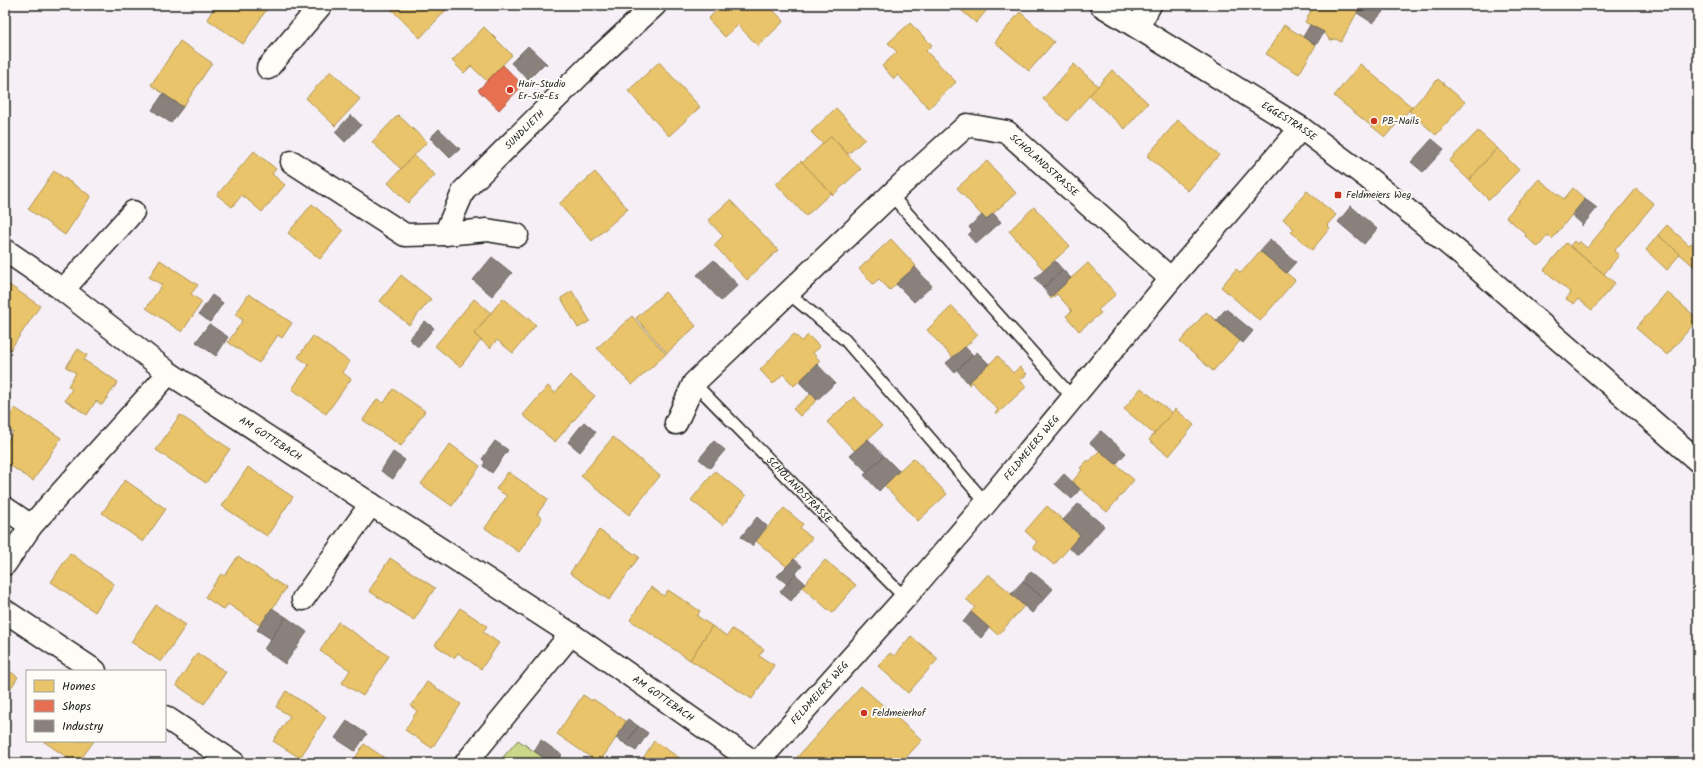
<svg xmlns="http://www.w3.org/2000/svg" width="1703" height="768" viewBox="0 0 1703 768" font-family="Kalam,sans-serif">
	<rect width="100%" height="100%" fill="#f6eff5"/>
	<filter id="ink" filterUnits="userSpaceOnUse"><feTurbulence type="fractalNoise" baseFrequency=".025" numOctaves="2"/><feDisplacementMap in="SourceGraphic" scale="8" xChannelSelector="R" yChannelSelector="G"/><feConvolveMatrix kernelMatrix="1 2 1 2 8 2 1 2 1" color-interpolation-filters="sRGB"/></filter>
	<g filter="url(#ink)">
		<path fill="#cbd88b" stroke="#747a54" d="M518 740 551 763H498Z"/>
		<g fill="#e9c46a" stroke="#ac9253">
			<path d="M216 5H261L267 9 243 44 207 19Z"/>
			<path d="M386 5H395L391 9Z"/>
			<path d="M395 5H442L447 9 420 38 391 9Z"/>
			<path d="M722 5H768L784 21 758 46 738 25 725 37 708 19Z"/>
			<path d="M955 5H991L976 23Z"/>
			<path d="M1314 5H1353L1359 9 1341 42 1336 39 1331 40 1328 38 1326 34 1305 22Z"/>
			<path d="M1020 12 1054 42 1029 71 995 42Z"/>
			<path d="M910 23 932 45 926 51 956 82 929 108 898 75 894 79 882 66 897 52 888 43Z"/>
			<path d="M1284 25 1316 45 1299 74 1266 54Z"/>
			<path d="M484 27 512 55 487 81 471 66 464 73 452 61Z"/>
			<path d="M180 41 212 63 183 107 151 85Z"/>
			<path d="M659 62 700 107 669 136 628 91Z"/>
			<path d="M1074 64 1098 86 1067 121 1043 99Z"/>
			<path d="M1360 64 1412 107 1385 137 1334 96Z"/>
			<path d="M1112 70 1148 103 1125 129 1089 96Z"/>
			<path d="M331 71 360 99 335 126 306 98Z"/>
			<path d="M1438 79 1465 102 1436 135 1409 111Z"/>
			<path d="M836 108 865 139 848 154 831 136 823 144 811 132Z"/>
			<path d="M398 115 427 142 401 169 372 142Z"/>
			<path d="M1178 120 1219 155 1188 191 1147 156Z"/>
			<path d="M1478 131 1497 148 1469 180 1449 161Z"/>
			<path d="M831 136 861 169 833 195 802 163Z"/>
			<path d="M1497 148 1519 170 1489 200 1469 180Z"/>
			<path d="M254 151 276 169 272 174 285 185 262 212 242 195 232 207 217 195Z"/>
			<path d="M414 155 435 175 408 203 388 183Z"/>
			<path d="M801 161 831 193 806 216 776 184Z"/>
			<path d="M987 161 1016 193 986 220 957 188Z"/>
			<path d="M54 171 91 196 65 235 28 209Z"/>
			<path d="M595 172 628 209 592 241 559 204Z"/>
			<path d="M1539 179 1564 199 1573 188 1585 199 1552 239 1548 235 1538 247 1525 236 1526 234 1506 217Z"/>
			<path d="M1636 189 1654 204 1614 251 1619 255 1604 274 1570 246 1574 241 1577 244 1579 241 1587 248Z"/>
			<path d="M1307 191 1336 215 1327 225 1330 228 1312 250 1291 232 1294 229 1283 219Z"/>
			<path d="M730 200 778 250 747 280 714 245 723 236 708 220Z"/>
			<path d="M312 204 343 231 320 259 288 233Z"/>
			<path d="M1034 207 1070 246 1044 270 1009 231Z"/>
			<path d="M1667 225 1689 245 1691 243 1698 249V270L1658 235Z"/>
			<path d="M1658 235 1680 254 1667 270 1646 250Z"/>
			<path d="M891 239 916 266 890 290 879 279 873 284 859 269Z"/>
			<path d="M1566 243 1615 283 1592 310 1578 299 1574 304 1566 299 1571 293 1544 270Z"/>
			<path d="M1260 251 1295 280 1260 321 1221 287 1236 269 1241 273Z"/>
			<path d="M160 260 198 285 191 294 202 302 182 332 146 308 162 285 149 277Z"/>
			<path d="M1088 263 1116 294 1098 310 1101 313 1079 331 1066 316 1072 311 1057 294 1051 299 1050 297Z"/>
			<path d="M401 275 431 299 409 325 380 301Z"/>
			<path d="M5 282 40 306 10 350 5 346Z"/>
			<path d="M572 291 590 321 578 328 561 298Z"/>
			<path d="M665 292 696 326 667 353 636 318Z"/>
			<path d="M1667 292 1698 319 1667 355 1636 328Z"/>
			<path d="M249 294 292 323 282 338 278 335 259 363 228 342 243 320 235 315Z"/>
			<path d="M503 298 536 325 513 353 497 340 490 348 474 334Z"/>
			<path d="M474 299 491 313 474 334 481 340 460 367 435 346Z"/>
			<path d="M952 306 978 335 953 358 927 330Z"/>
			<path d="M1206 312 1240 341 1213 371 1180 342Z"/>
			<path d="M632 316 666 354 632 385 597 348Z"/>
			<path d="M794 334 802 341 808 335 820 347 813 353 820 361 794 386 783 374 773 384 760 370Z"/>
			<path d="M313 336 350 362 342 372 351 379 326 414 292 389 309 365 298 357Z"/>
			<path d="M78 349 87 355 84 360 118 382 102 405 96 401 87 415 65 400 72 389 68 386 76 373 66 367Z"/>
			<path d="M998 356 1013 373 1020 367 1027 374 1020 380 1026 387 997 414 995 413 998 410 972 382 969 385 968 383Z"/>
			<path d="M570 375 595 396 555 442 523 415 548 386 555 393Z"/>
			<path d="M1141 388 1172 413 1154 434 1124 409Z"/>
			<path d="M393 389 425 411 401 446 363 420 377 399 384 403Z"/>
			<path d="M811 394 817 400 800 416 793 409Z"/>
			<path d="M854 397 882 426 855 451 827 422Z"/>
			<path d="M15 408 61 438 33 481 5 462V445L13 432 5 427V424Z"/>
			<path d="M1175 409 1194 425 1169 456 1149 440Z"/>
			<path d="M180 415 230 449 206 483 156 450Z"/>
			<path d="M613 437 660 476 629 515 581 476Z"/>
			<path d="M450 444 480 466 452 506 421 484Z"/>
			<path d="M1100 450 1134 480 1107 512 1072 482 1082 470 1080 468 1088 460 1089 462Z"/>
			<path d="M913 458 947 494 918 521 884 485Z"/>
			<path d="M248 467 293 497 267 536 222 506Z"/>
			<path d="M715 471 746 496 723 525 691 500Z"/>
			<path d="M508 472 548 499 537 514 542 518 519 552 485 528 507 496 496 489Z"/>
			<path d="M125 480 166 509 143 542 102 513Z"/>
			<path d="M1047 506 1080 535 1054 565 1033 547 1037 542 1025 531Z"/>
			<path d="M784 508 803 524 800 528 812 538 787 567 756 541Z"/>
			<path d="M599 530 639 557 609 600 570 573Z"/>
			<path d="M70 553 114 584 95 612 51 582Z"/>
			<path d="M238 556 286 588 261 626 228 604 224 610 205 597 221 574 225 576Z"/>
			<path d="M390 558 435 588 414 620 369 591Z"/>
			<path d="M825 560 856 585 832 613 802 587Z"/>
			<path d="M988 574 1025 605 998 635 971 612 975 607 966 599Z"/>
			<path d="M651 587 664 596 668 590 700 611 697 616 712 626 690 660 630 620Z"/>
			<path d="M156 605 186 625 161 662 131 642Z"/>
			<path d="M460 608 487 626 483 632 499 643 481 669 458 653 454 658 435 645Z"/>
			<path d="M338 622 389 656 363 696 342 683 350 670 320 651Z"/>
			<path d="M712 626 727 636 732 629 764 649 759 656 774 665 752 699 690 660Z"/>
			<path d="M911 636 938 659 908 693 878 666 890 653 894 656Z"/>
			<path d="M197 653 226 672 204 704 176 685Z"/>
			<path d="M5 668 18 677 5 697Z"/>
			<path d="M427 682 461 704 432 748 405 730 417 711 411 706Z"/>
			<path d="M861 686 922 740 901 763H792Z"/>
			<path d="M286 691 326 717 300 758 273 741 290 716 276 707Z"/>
			<path d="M583 695 592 701 593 699 627 722 599 763 557 734Z"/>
			<path d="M43 741H94L78 763H75Z"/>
			<path d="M654 741 687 763H640Z"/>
			<path d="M364 744 392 763H352Z"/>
		</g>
		<path fill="#e76f51" stroke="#aa5641" d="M503 65 523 85 499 110 478 90Z"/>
		<g fill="#8a817c" stroke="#69635f">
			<path d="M1353 5H1389L1373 23 1357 13 1359 9Z"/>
			<path d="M1310 25 1324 32 1316 45 1303 37Z"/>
			<path d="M528 46 547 64 546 65 545 63 529 79 530 81 511 63Z"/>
			<path d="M163 94 183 107 171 123 152 110Z"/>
			<path d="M351 115 361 125 345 142 335 132Z"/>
			<path d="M439 129 460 149 450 158 430 138Z"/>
			<path d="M1432 139 1444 149 1423 172 1411 162Z"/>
			<path d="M1585 199 1597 208 1582 226V224L1572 215Z"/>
			<path d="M1351 206 1377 229 1364 244 1338 222Z"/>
			<path d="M993 213 1001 222 976 244 968 235 972 231 969 227 982 215 986 220Z"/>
			<path d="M1270 239 1296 262 1286 273 1260 251Z"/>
			<path d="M492 257 512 273 492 296 473 280Z"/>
			<path d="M714 260 738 285 721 301 697 275Z"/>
			<path d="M1055 261 1063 270 1043 288 1035 278Z"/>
			<path d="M915 267 932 286 914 302 896 284Z"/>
			<path d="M1063 270 1071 278 1051 297 1043 288Z"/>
			<path d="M212 295 223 303 210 322 199 314Z"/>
			<path d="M1226 309 1253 331 1243 343 1216 320Z"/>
			<path d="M425 321 434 328 418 347 409 339Z"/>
			<path d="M209 324 228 337 216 356 196 342Z"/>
			<path d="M965 347 973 355 954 372 946 363Z"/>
			<path d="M977 352 989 364 968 383 957 370Z"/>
			<path d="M817 364 835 383 817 400 799 382Z"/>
			<path d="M584 422 596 432 580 452 568 442Z"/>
			<path d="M1101 431 1126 453 1116 464 1090 443Z"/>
			<path d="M868 439 884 456 867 472 850 455Z"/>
			<path d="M495 441 508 450 492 473 483 466 485 462 482 459Z"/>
			<path d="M714 441 725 450 710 468 699 459Z"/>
			<path d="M393 452 405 460 393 479 381 471Z"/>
			<path d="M884 456 899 471 879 491 864 475Z"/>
			<path d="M1064 474 1080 489 1072 499 1055 484Z"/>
			<path d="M1078 504 1104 526 1079 555 1069 548 1080 535 1063 520Z"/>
			<path d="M757 517 767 526 752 546 741 537Z"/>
			<path d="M794 559 802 566 787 584 777 576Z"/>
			<path d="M1031 571 1053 589 1044 599 1023 581Z"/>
			<path d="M795 574 805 583 791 601 780 592Z"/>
			<path d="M1023 581 1044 599 1032 613 1011 594Z"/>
			<path d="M272 608 286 617 271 639 257 630Z"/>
			<path d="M971 612 989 628 981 638 963 622Z"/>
			<path d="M286 617 307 632 285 664 264 649Z"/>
			<path d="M628 719 638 726 626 744 616 738Z"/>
			<path d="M347 721 367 734 355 751 335 738Z"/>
			<path d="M638 726 648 733 636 751 626 744Z"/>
			<path d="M541 740 562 755 556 763H552L534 751Z"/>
		</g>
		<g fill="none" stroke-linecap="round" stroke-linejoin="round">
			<defs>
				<g id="service">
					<path d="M891 195 1073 398"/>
					<path d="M788 293 845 340 986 503"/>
					<path id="s1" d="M694 383 905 598"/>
				</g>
				<g id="minor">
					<path d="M1138 27 1150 5"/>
					<path d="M268 68 321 5"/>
					<path id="s2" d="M292 162 405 235 445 234 464 190 589 66 655 5"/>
					<path d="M445 234 487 230 517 235"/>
					<path id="s3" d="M5 250 63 290 169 373 571 634 755 763"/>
					<path d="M63 290 133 212"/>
					<path id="s4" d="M676 423 694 383 900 186 967 125 1007 132 1171 279"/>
					<path d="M5 508 31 526"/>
					<path d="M5 564 31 526 169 373"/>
					<path d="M303 599 371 504"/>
					<path d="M5 611 95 671"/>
					<path d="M165 717 234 763"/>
					<path d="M466 763 571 634"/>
					<path id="s5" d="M757 763 905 598 986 503 1171 279 1301 128"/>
				</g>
				<g id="secondary">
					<path id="s6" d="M1101 5 1301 128 1368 178 1463 256 1698 461"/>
				</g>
			</defs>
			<use href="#service" stroke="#1c1c1c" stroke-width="14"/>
			<use href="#minor" stroke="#1c1c1c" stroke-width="25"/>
			<use href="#secondary" stroke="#1c1c1c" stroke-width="25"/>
			<use href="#service" stroke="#fdfcf7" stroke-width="11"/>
			<use href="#minor" stroke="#fdfcf7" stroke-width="22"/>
			<use href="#secondary" stroke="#fdfcf7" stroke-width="22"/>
		</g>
	</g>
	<g fill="#c8321e" stroke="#fdfcf7" stroke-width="1.5">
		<circle cx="510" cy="90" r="4"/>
		<circle cx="1374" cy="121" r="4"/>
		<rect x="1334" y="191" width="8" height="8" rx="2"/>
		<circle cx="864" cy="713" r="4"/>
	</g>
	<g text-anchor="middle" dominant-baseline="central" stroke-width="4" stroke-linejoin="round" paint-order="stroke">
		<g font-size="10" fill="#1c1c1c" stroke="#fdfcf7" text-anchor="start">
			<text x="518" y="84">Hair-Studio<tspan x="518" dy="12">Er-Sie-Es</tspan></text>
			<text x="1382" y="121">PB-Nails</text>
			<text x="1346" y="195">Feldmeiers Weg</text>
			<text x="872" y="713">Feldmeierhof</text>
		</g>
		<g font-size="10" fill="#1c1c1c" stroke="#fdfcf7">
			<text stroke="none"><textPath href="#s6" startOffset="221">EGGESTRASSE</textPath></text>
			<text stroke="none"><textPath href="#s2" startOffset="308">SUNDLIETH</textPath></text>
			<text stroke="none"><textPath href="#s4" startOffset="510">SCHOLANDSTRASSE</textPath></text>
			<text stroke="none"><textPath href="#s3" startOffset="326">AM GOTTEBACH</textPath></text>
			<text stroke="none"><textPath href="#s5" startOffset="418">FELDMEIERS WEG</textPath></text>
			<text stroke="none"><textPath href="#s1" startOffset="150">SCHOLANDSTRASSE</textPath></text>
			<text stroke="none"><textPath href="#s5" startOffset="94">FELDMEIERS WEG</textPath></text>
			<text stroke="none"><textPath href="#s3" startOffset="797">AM GOTTEBACH</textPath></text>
		</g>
	</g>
	<rect width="1703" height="768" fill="none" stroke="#fdfcf7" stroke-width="20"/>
	<rect x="10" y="10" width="1683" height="748" fill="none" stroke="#1c1c1c" stroke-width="1.5" filter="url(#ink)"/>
	<rect x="26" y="670" width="140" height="72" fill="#fdfcf7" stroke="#a3a29f"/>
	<rect x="34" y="680" width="20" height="12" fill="#e9c46a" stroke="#a3a29f"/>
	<text x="62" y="690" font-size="12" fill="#1c1c1c">Homes</text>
	<rect x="34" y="700" width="20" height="12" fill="#e76f51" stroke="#a3a29f"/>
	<text x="62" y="710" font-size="12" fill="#1c1c1c">Shops</text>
	<rect x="34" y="720" width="20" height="12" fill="#8a817c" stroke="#a3a29f"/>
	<text x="62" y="730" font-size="12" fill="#1c1c1c">Industry</text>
</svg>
